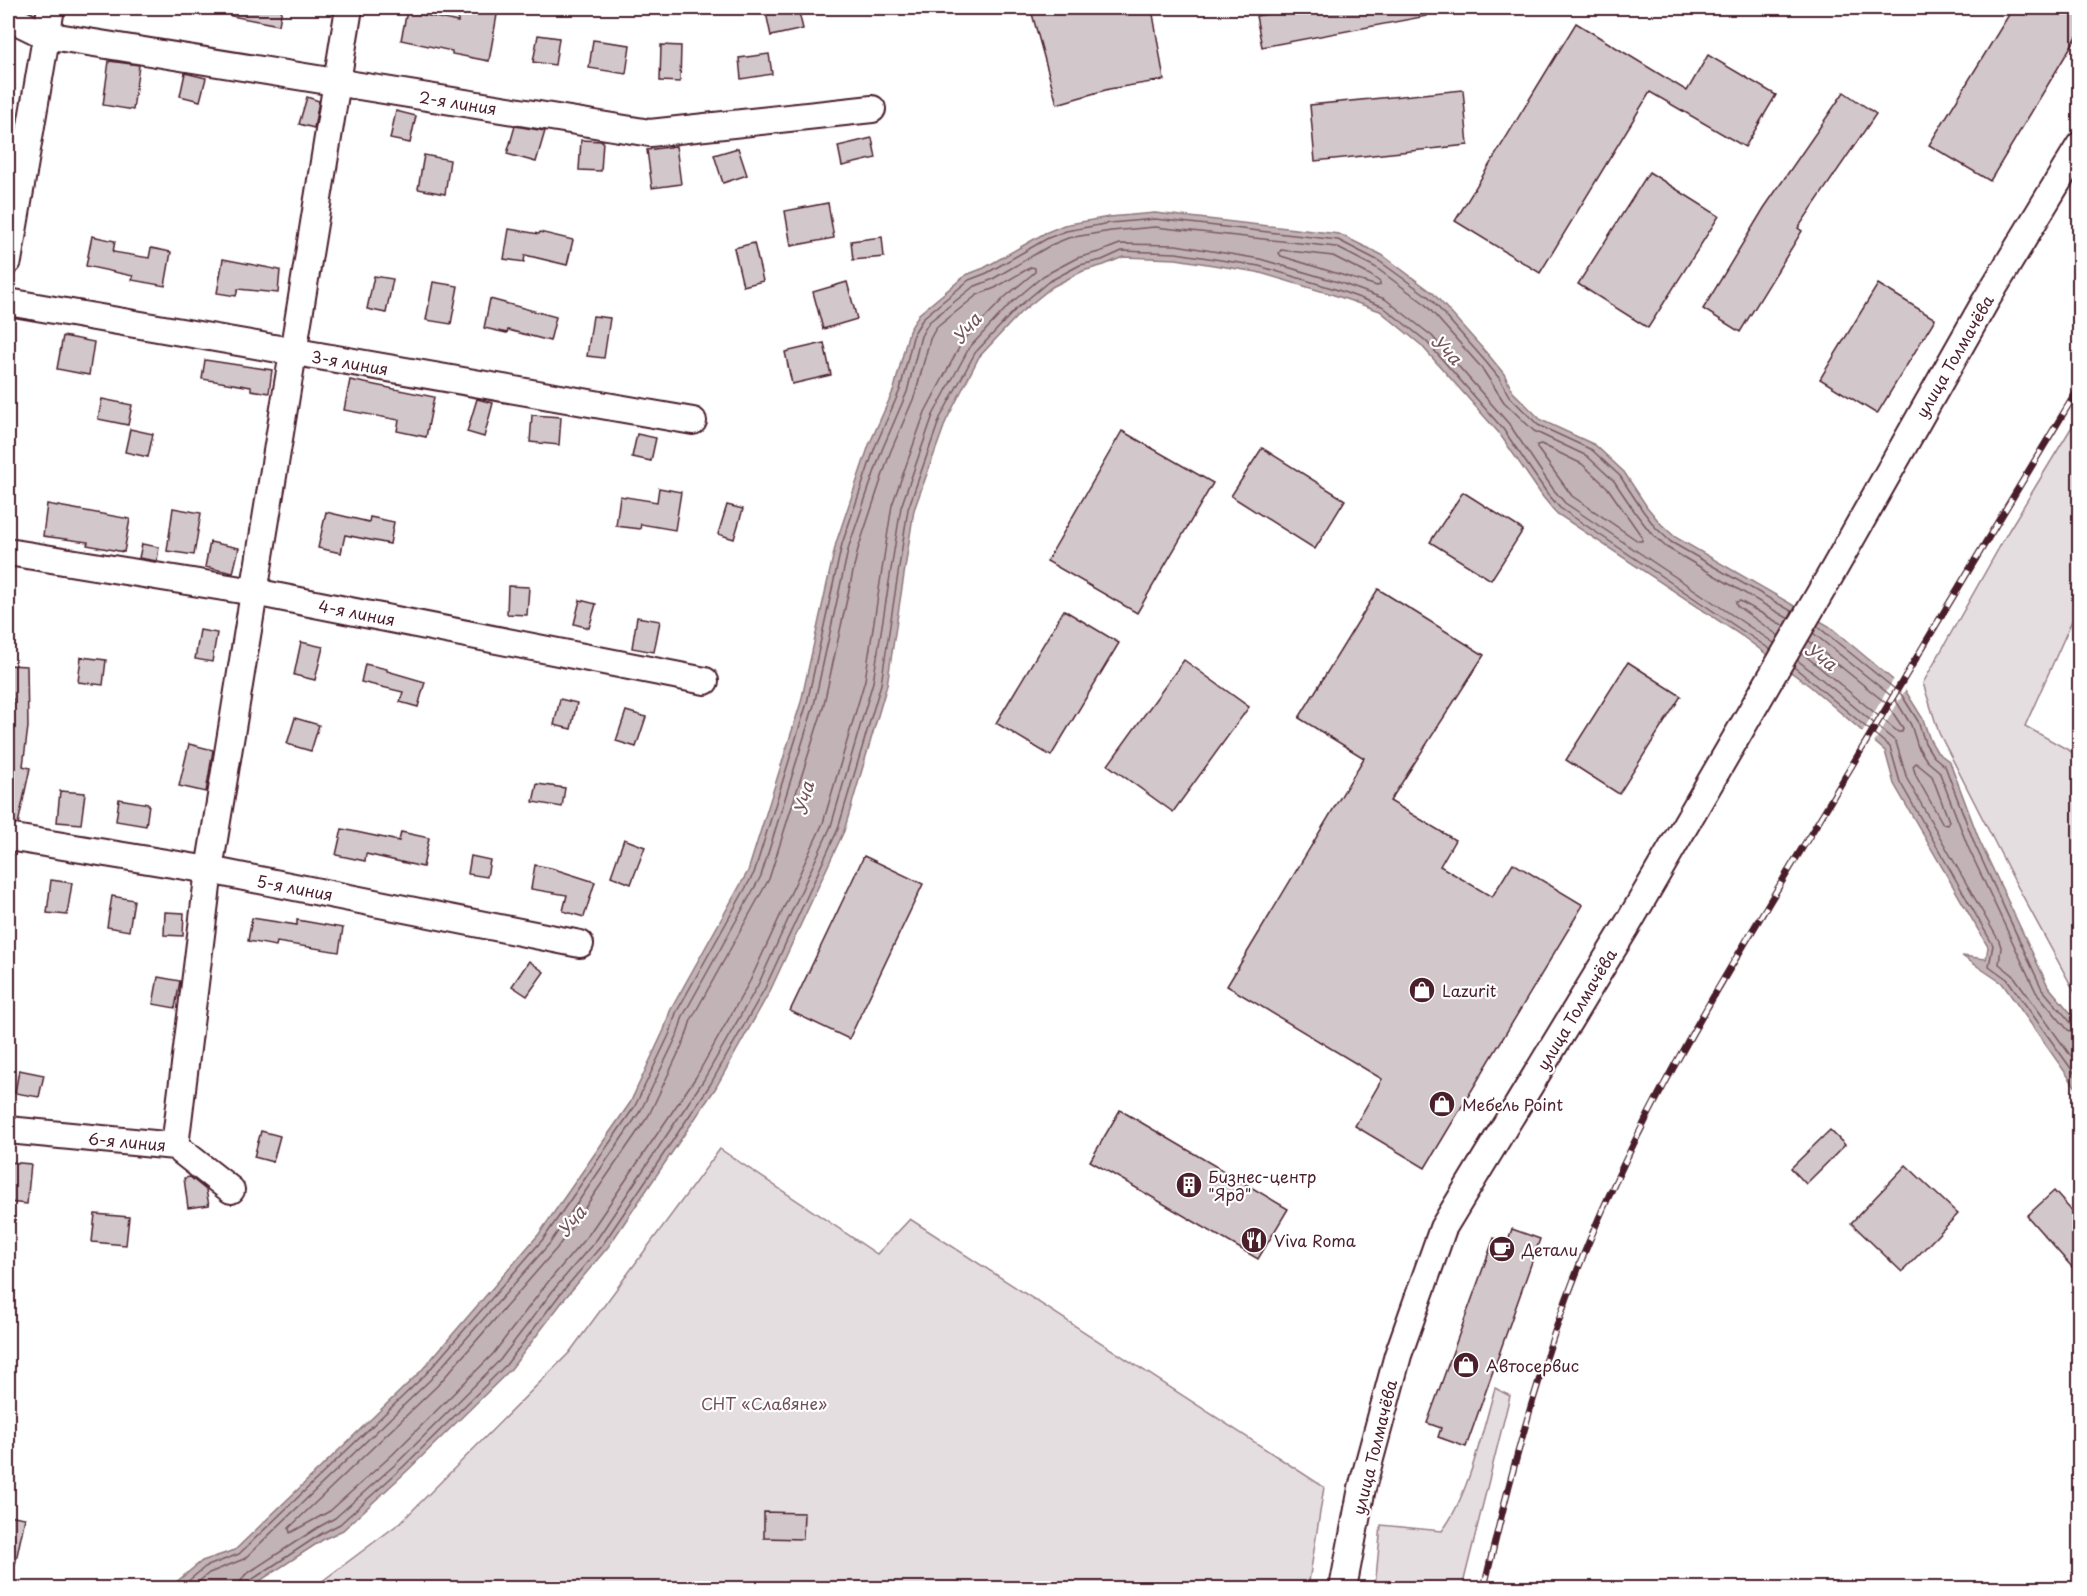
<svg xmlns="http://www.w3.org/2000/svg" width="2087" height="1596" viewBox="0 0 2087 1596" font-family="'Playpen Sans',sans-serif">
	<rect width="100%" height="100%" fill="#fff"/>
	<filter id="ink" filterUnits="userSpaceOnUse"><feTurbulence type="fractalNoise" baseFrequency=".0167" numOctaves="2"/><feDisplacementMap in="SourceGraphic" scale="12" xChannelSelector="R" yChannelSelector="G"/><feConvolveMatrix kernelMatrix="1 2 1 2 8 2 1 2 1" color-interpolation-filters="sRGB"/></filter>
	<g filter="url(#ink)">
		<g fill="#e5dee0" stroke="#987e86" stroke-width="1.5">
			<path d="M2079 415V605L2025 726 2079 756V1000L2014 880 1939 733 1923 683 2009 530Z"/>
			<path d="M720 1149 877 1254 910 1219 1324 1487 1308 1588H313L401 1522 569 1353Z"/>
			<path d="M1495 1388 1510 1396 1462 1588H1375L1381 1525 1442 1531C1468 1498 1483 1429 1495 1388Z"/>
		</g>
		<path fill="#c1b3b6" stroke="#91787e" stroke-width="1.5" d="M1155 213 1339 234 1382 255 1433 293 1491 358 1504 374 1513 392 1541 420 1595 445 1624 472 1647 507 1661 524 1675 537 1829 626 1905 690 1923 719 1930 740 1937 752 1950 762 1980 842 2048 986 2079 1023V1092L2002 983 1962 956 1986 959 1988 947 1894 784 1885 751 1811 687 1742 636 1556 513 1543 497 1499 433 1421 345 1380 311 1334 295 1257 272 1176 259 1123 257 1104 265 1083 271 1052 287 1020 313 979 357 946 421 914 510 887 685 844 831 770 991 715 1089 679 1142 608 1247 566 1297 511 1369 407 1471 343 1530 324 1539 249 1588H169L202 1561 235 1550 421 1371 539 1234 630 1103 664 1030 670 1011 748 871 801 702 836 543 869 445 894 389 909 331 919 314 966 275 984 268 1045 233 1064 225 1109 217Z"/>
		<path fill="#fff" d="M1895 677 1907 687 1873 745 1861 735Z"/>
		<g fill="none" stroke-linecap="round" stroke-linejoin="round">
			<g stroke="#7a5a63" stroke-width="1.5">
				<path d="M1281 250 1333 256 1370 275 1380 282V285L1377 286 1281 256 1279 253Z"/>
				<path d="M1031 267 1035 268V272L1005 297 962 342 925 412 892 505 865 680 823 823 750 981 696 1077 589 1234 548 1282 493 1354 392 1455 330 1511 290 1533 289 1528 437 1386 557 1248 649 1115 685 1039 691 1020 769 879 823 708 858 549 890 453 915 395 930 339 936 328 977 295 995 288Z"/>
				<path d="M1541 444 1582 464 1607 487 1642 537V541H1638L1572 496 1537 448V445Z"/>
				<path d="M1817 626 1901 694 1918 721 1925 743 1933 756 1945 766 1975 845 2042 989 2073 1025 2080 1027"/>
				<path d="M1813 633 1895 699 1911 725 1918 747 1927 761 1939 771 1968 847 2036 992 2068 1030 2080 1034"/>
				<path d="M1779 636 1737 606 1736 602 1740 601 1784 626"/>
				<path d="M1802 653 1898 732H1902L1903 728 1887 704 1809 641"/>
				<path d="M1797 660 1819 677 1896 742 1907 779 1999 941 2001 947 1999 964 2013 975 2080 1069"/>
				<path d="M1794 667 1890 747 1900 782 1993 945 1989 966 2007 979 2080 1081"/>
				<path d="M1916 763 1932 776 1949 821 1947 825 1943 824 1916 776 1913 766Z"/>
				<path d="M180 1588 205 1567 239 1554 425 1375 544 1238 635 1106 670 1033 676 1013 754 873 807 703 842 544 875 447 900 390 914 333 924 317 969 280 987 273 1048 238 1066 231 1110 223 1155 219 1338 240 1379 261 1429 297 1486 362 1499 378 1509 396 1538 425 1592 450 1620 476 1643 511 1656 528 1671 542 1793 612"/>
				<path d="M191 1588 209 1573 244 1559 430 1380 550 1243 641 1110 677 1036 683 1016 761 876 814 705 849 546 882 450 907 392 921 336 929 322 973 287 991 280 1051 245 1068 238 1111 231 1155 227 1336 247 1375 267 1424 303 1481 367 1504 402 1534 431 1587 456 1614 481 1637 515 1651 533 1666 547 1789 619"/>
				<path d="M239 1588 241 1581 245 1575 317 1528 335 1518 398 1462 500 1360 555 1288 597 1239 703 1081 758 985 831 826 873 682 901 507 933 415 969 348 1011 303 1043 276 1077 258 1099 252 1120 244 1176 245 1260 259 1338 282 1385 299 1432 336 1509 424 1553 489 1565 503 1774 643"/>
				<path d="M247 1588 250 1581 321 1534 340 1524 403 1467 506 1365 561 1293 603 1244 710 1085 765 988 838 829 881 684 908 509 940 418 975 353 1016 309 1048 282 1080 265 1102 260 1122 251 1176 253 1259 266 1335 289 1382 306 1426 341 1503 429 1547 493 1560 508 1771 650"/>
			</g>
		</g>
		<g fill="#d2c7cb" stroke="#4a1f2b" stroke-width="1.5">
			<path d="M232 8H282L279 25 231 16Z"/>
			<path d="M460 8 498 9 489 61 452 54V51L401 40 407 11 458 22Z"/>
			<path d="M765 8H798L803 29 771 36Z"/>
			<path d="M1042 8H1152L1164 80 1109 89 1057 104 1031 10Z"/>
			<path d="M1302 8H1426L1427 16 1262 47 1256 16Z"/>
			<path d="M2013 8H2079V33L1990 181 1929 145Z"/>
			<path d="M1576 23 1687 91 1708 55 1776 95 1745 147 1650 92 1540 273 1455 221Z"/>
			<path d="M538 35 559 38 555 65 533 62Z"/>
			<path d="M593 40 630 45 626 74 589 68Z"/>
			<path d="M661 45 681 46 680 82 660 81Z"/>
			<path d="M769 54 772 74 741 79 739 58Z"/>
			<path d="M109 61 139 65 133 110 103 105Z"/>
			<path d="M185 73 206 78 200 101 180 96Z"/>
			<path d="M1463 90 1468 145 1315 161 1310 105Z"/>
			<path d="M1844 92 1876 114 1798 228 1802 231 1740 332 1703 309 1764 208Z"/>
			<path d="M307 97 319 101 314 128 299 124Z"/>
			<path d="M396 111 416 116 410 143 390 139Z"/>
			<path d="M515 126 545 131 536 162 507 154Z"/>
			<path d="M872 138 876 158 842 166 838 146Z"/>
			<path d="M581 140 603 141 601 171 579 170Z"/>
			<path d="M676 146 681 184 652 188 647 150Z"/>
			<path d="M738 148 747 175 723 183 714 155Z"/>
			<path d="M424 155 450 160 445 194 418 189Z"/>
			<path d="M1649 172 1719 216 1648 328 1578 284Z"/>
			<path d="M828 203 834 238 791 246 785 211Z"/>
			<path d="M509 229 539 234 540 232 573 240 567 265 525 255 524 262 504 259Z"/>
			<path d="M92 236 115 241 113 252 149 258 151 248 171 252 165 286 132 280 133 276 86 266Z"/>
			<path d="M882 237 884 257 853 260 851 241Z"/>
			<path d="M754 243 763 281 743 286 734 248Z"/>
			<path d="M223 259 280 270 278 293 238 289 236 296 217 293Z"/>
			<path d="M374 276 393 279 386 313 367 309Z"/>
			<path d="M433 282 458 286 451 324 426 320Z"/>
			<path d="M847 282 857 319 823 329 813 292Z"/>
			<path d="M1878 284 1935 319 1877 414 1820 379Z"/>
			<path d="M490 299 556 317 550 341 508 330 507 333 484 328Z"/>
			<path d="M593 316 610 318 604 358 587 356Z"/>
			<path d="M63 336 94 342 89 375 57 369Z"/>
			<path d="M824 343 831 375 792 384 785 352Z"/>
			<path d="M205 360 272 370 269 393 251 390V387L202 379Z"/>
			<path d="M350 380 434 397 426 437 397 431 399 420 344 410Z"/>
			<path d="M102 399 132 405 128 425 98 419Z"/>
			<path d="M477 399 493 403 484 437 467 432Z"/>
			<path d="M532 415 561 417 559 445 530 442Z"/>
			<path d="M130 429 153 434 148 457 125 452Z"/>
			<path d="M1122 431 1213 483 1137 613 1047 561Z"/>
			<path d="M637 434 656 438 651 461 632 457Z"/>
			<path d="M1262 448 1345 500 1315 549 1231 496Z"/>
			<path d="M659 488 681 492 675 530 641 524 640 529 616 526 620 496 657 502Z"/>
			<path d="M1463 492 1523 530 1491 580 1430 542Z"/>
			<path d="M47 504 130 519 124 552 87 545 88 542 43 536Z"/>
			<path d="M727 505 743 509 734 539 718 534Z"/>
			<path d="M173 508 201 513 194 555 167 551Z"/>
			<path d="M326 512 369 522 370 517 394 522 390 544 345 535 341 553 318 548Z"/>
			<path d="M210 542 239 548 233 573 205 567Z"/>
			<path d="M142 544 159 547 157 561 139 558Z"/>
			<path d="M508 586 529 587 527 615 507 614Z"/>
			<path d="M1378 589 1484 655 1390 801 1455 840 1440 866 1492 897 1513 863 1583 905 1425 1168 1355 1126 1382 1079 1227 986 1364 758 1299 718Z"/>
			<path d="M580 600 596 604 589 628 574 624Z"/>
			<path d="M1064 610 1119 643 1051 756 996 723Z"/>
			<path d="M637 617 660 621 654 652 632 648Z"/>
			<path d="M200 630 217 633 212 662 195 659Z"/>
			<path d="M301 642 323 647 315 680 294 675Z"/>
			<path d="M81 657 106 660 103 685 78 682Z"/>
			<path d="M1184 660 1249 707 1173 812 1108 765Z"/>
			<path d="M1628 662 1681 696 1619 794 1566 760Z"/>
			<path d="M365 664 387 669V671L425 682 418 707 400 702 403 692 361 682Z"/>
			<path d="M8 665 27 666 28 727 23 766 30 768 18 824 8 822V748L13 699H8Z"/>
			<path d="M560 699 577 703 571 729 554 725Z"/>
			<path d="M626 711 646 717 636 747 616 741Z"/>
			<path d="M295 718 319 725 311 751 287 744Z"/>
			<path d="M189 744 213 750 206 792 179 786Z"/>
			<path d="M537 784 565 788 562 807 533 802Z"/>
			<path d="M60 791 85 793 81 824 57 822Z"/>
			<path d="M119 799 149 804 146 826 116 821Z"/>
			<path d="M342 829 399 841 401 832 429 838 423 867 366 854 365 861 336 855Z"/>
			<path d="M624 839 645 847 631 884 611 876Z"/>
			<path d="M471 856 490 860 487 877 468 874Z"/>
			<path d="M864 856 923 884 849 1039 790 1011Z"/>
			<path d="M535 865 551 868 595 882 584 917 563 911 567 895 531 889Z"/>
			<path d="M51 880 72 883 67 915 47 913Z"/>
			<path d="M112 896 134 900 129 931 107 927Z"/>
			<path d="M165 912 184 913 183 936 164 935Z"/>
			<path d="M252 918 297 925V920L343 928 339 952 277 942 276 946 248 941Z"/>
			<path d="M529 961 544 972 527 996 512 986Z"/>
			<path d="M158 977 180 981 175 1008 153 1004Z"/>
			<path d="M19 1070 44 1075 39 1097 15 1093Z"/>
			<path d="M1120 1110 1288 1209 1258 1259 1090 1161Z"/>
			<path d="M1830 1130 1845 1145 1806 1184 1791 1168Z"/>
			<path d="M261 1131 280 1136 273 1162 254 1157Z"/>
			<path d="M8 1162 31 1164 27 1204 8 1202Z"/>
			<path d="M1906 1165 1958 1214 1902 1272 1851 1223Z"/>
			<path d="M190 1177 206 1190 209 1205 188 1208 184 1178Z"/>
			<path d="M2054 1191 2079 1219V1275L2027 1216Z"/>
			<path d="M95 1214 129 1217 126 1245 92 1242Z"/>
			<path d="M1512 1229 1540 1239 1466 1447 1438 1437 1441 1428 1427 1423 1494 1238 1507 1243Z"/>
			<path d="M764 1512 804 1513 803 1539 764 1538Z"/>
			<path d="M8 1515 25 1518 15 1565 8 1564Z"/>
		</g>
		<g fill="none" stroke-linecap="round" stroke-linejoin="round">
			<defs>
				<g id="minor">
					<path d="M8 17 45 35 650 133 872 109"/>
					<path d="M8 261 51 8"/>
					<path d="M8 302 693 421"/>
					<path d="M8 552 254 592 705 681"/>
					<path d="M8 837 209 870 580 944"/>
					<path d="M8 1130 175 1146 231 1190"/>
					<path d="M175 1146 209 870 349 8"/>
					<path d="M1343 1588 1362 1488 1398 1355 1443 1228 1629 922 1834 569 1985 302 2080 145"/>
				</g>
			</defs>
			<use href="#minor" stroke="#4a1f2b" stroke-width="30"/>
			<use href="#minor" stroke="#fff" stroke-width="26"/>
			<defs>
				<path id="rail" d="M1484 1588C1512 1467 1544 1347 1593 1232 1654 1088 1737 956 1818 822 1905 677 1992 531 2080 386"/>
			</defs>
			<use href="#rail" stroke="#4a1f2b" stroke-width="7"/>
			<use href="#rail" stroke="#fff" stroke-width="4.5" stroke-dasharray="14" stroke-linecap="butt"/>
		</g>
	</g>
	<defs>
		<symbol id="shop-disc" viewBox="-11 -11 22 22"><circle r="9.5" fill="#4a1f2b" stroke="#fff"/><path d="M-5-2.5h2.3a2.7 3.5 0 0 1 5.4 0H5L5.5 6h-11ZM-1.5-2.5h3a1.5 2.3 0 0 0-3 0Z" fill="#fff"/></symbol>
		<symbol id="building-disc" viewBox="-11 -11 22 22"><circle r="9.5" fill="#4a1f2b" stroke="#fff"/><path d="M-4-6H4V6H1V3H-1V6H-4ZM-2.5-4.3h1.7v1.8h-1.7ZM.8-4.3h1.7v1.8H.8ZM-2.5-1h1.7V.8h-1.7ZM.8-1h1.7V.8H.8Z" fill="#fff"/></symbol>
		<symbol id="restaurant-disc" viewBox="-11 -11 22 22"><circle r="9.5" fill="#4a1f2b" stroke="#fff"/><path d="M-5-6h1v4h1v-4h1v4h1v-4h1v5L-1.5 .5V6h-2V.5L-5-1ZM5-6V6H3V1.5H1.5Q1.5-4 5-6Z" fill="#fff"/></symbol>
		<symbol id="cafe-disc" viewBox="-11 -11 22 22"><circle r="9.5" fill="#4a1f2b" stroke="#fff"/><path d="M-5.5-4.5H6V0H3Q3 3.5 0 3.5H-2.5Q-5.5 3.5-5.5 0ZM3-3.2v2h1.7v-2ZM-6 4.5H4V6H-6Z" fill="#fff"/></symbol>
	</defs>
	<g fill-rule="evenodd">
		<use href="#shop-disc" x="1407" y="975" width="30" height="30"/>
		<use href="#shop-disc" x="1427" y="1089" width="30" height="30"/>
		<use href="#building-disc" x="1174" y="1170" width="30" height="30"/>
		<use href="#restaurant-disc" x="1239" y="1225" width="30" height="30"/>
		<use href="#cafe-disc" x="1487" y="1234" width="30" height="30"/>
		<use href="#shop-disc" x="1451" y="1350" width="30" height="30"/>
	</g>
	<g text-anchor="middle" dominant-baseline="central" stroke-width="4.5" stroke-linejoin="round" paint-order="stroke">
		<g font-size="16" fill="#4a1f2b" stroke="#fff">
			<text transform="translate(458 102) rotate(9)">2-я линия</text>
			<text transform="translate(1954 356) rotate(-60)">улица Толмачёва</text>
			<text transform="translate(350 362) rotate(10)">3-я линия</text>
			<text transform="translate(357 612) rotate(11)">4-я линия</text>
			<text transform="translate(295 887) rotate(11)">5-я линия</text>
			<text transform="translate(1576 1009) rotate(-59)">улица Толмачёва</text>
			<text transform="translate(127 1141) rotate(5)">6-я линия</text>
			<text transform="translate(1374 1447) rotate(-76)">улица Толмачёва</text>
		</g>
		<g font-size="16" fill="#4a1f2b" stroke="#fff" text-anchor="start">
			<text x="1442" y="990">Lazurit</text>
			<text x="1462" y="1104">Мебель Point</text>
			<text x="1208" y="1176">Бизнес-центр<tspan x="1208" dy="18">"Ярд"</tspan></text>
			<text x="1274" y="1240">Viva Roma</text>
			<text x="1522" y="1249">Детали</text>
			<text x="1486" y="1365">Автосервис</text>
		</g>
		<g font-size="16" fill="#714f58" stroke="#fff">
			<text x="764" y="1403">СНТ «Славяне»</text>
		</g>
		<g font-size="18" font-style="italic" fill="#74535c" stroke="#fff">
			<text transform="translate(966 328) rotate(-50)">Уча</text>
			<text transform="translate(1447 349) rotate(45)">Уча</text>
			<text transform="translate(1821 656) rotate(35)">Уча</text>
			<text transform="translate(803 798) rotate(-76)">Уча</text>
			<text transform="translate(571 1221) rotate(-51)">Уча</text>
		</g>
	</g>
	<rect width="2087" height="1596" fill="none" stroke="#fff" stroke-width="30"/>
	<rect x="15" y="15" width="2057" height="1566" fill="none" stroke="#4a1f2b" stroke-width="2" filter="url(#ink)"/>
</svg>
